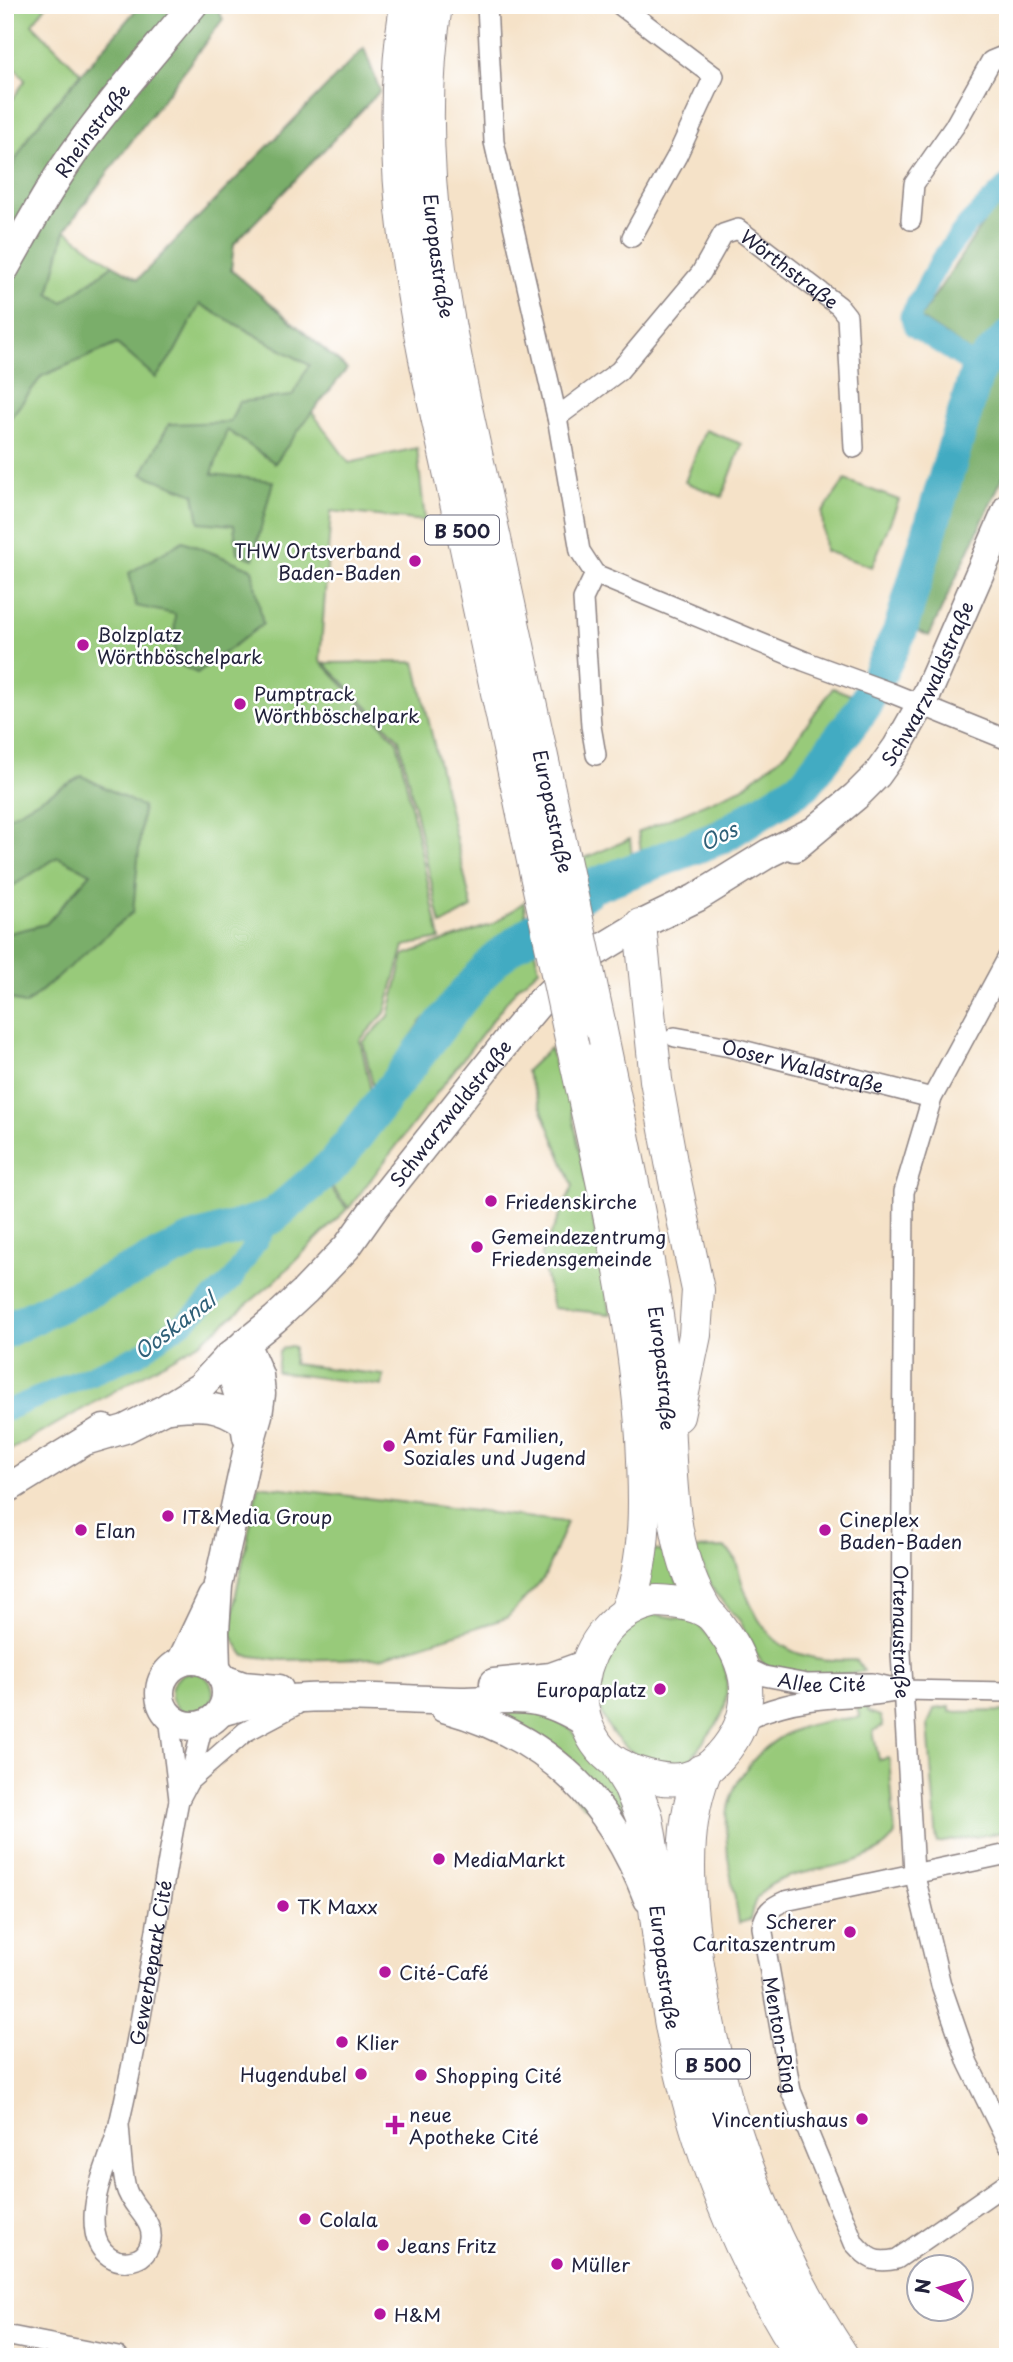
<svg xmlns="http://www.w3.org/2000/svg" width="1013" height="2362" viewBox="0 0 1013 2362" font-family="'Playpen Sans',sans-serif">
	<rect width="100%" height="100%" fill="#fff"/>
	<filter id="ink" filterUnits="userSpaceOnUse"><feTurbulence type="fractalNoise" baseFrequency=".0143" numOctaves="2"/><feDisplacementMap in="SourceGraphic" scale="14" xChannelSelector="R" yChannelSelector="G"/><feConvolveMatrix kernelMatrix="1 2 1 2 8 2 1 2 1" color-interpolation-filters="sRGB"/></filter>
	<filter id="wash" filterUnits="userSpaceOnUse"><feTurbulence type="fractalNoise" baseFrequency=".00686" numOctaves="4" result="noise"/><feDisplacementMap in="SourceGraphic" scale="28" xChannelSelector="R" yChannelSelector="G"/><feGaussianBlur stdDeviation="1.57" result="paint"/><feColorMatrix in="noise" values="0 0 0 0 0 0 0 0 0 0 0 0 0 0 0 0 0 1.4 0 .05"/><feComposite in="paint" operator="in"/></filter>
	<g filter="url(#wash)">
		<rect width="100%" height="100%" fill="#f5e2c8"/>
		<g fill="#98ca7a" stroke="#5d765a" stroke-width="2">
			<path d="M5 5H47L32 24 81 73 30 134 5 180V111L25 80 5 56Z"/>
			<path d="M65 230 113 265 63 303 49 294Z"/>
			<path d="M199 304 309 365 312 412 349 463 417 448 425 521 331 511 320 661 397 741 440 939 404 946 385 1013 360 1040 372 1096 345 1136 260 1213 207 1235 212 1249 274 1227 329 1186 347 1209 274 1282 201 1342 5 1453V425L42 376 117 344 156 377 175 351Z"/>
			<path d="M705 430 742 444 722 497 685 482Z"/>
			<path d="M845 480 899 500 872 567 825 551 822 513Z"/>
			<path d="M415 662 472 908 441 925 399 739 324 663Z"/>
			<path d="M833 688 854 696 822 742 788 781 757 805 641 851 638 832 742 788 786 753Z"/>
			<path d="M630 839 632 857 584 876 580 860Z"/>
			<path d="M524 902 526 922 421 1022 374 1091 363 1042 389 1016 404 955 493 924Z"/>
			<path d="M532 938 539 969 517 988 349 1208 329 1183 496 967Z"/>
			<path d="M550 1048 555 1066 563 1065 611 1314 553 1308 541 1255 573 1186 526 1071Z"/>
			<path d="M290 1346 294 1347 293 1364 384 1375 382 1386 277 1372 279 1353 283 1348Z"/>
			<path d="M258 1485 567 1522 544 1578 507 1618 380 1658 283 1660 244 1655 231 1635 236 1594Z"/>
			<path d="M724 1548C737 1555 737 1566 741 1579 761 1642 790 1664 857 1660L864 1671 851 1674 801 1675 764 1665 758 1657 740 1621 715 1593 694 1549Z"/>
			<path d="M652 1550 668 1552 680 1591 644 1590Z"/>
			<path d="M640 1612 696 1621C703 1630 712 1638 717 1647 729 1667 731 1702 718 1722 708 1737 695 1750 687 1767 677 1766 665 1766 655 1763 615 1752 584 1704 603 1665 612 1645 632 1633 640 1612Z"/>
			<circle cx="192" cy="1693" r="21"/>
			<path d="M856 1705 865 1706 869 1712 880 1716 883 1726 873 1731 879 1760 889 1758 895 1834C869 1877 786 1861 759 1895 753 1902 752 1912 750 1920L739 1923C734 1889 724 1852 727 1817 730 1779 762 1743 797 1729 816 1721 839 1720 860 1717Z"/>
			<path d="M531 1707 570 1728 588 1755 611 1780 622 1799 638 1854 477 1708Z"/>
			<path d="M950 1707V1712L1008 1711V1841L1003 1832 937 1843 928 1725 934 1709Z"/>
		</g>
		<g fill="#7aae6a" stroke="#4e6852" stroke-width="2">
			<path d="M140 5H214L223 19 65 230 49 294 63 302 113 265 138 279 364 48 380 91 234 244 231 270 347 369 312 412 275 463 227 430 212 474 273 481 253 559 237 552 234 525 199 522 194 494 142 474 169 424 230 422 239 402 292 396 309 365 200 304 175 351 156 378 117 344 42 376 5 425V180L30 134Z"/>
			<path d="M1008 194V466L929 636 911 628 990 365 920 318 989 214Z"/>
			<path d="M183 541 252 569 263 624 197 673 174 662 175 614 136 606 129 573Z"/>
			<path d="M82 776 143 807 133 912 25 1005 5 996V934L46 924 91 873 58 857 5 891V819Z"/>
		</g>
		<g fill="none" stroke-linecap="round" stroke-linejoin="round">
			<g stroke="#42abc2" stroke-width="21">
				<path d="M978 368 914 327 910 316 941 259 968 224 1008 184"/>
				<path d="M5 1411 138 1355 185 1322 233 1279 272 1217"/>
			</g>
			<path stroke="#42abc2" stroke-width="35" d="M5 1331 194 1240 272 1217 335 1163 459 1001 494 960 593 886 721 837 805 784 863 708 900 631 978 368 1008 338"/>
		</g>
	</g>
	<g filter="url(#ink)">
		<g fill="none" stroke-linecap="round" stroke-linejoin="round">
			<defs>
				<g id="street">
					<path d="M487 5 494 142 557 417 580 551 595 574 804 661 889 692 1008 740"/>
					<path d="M620 5 714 76 677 156 632 237"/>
					<path d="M911 220 914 184 954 127 991 61 1008 54"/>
					<path id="s1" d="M557 417 619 371 701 273 723 234 738 229 839 306 847 316 854 448"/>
					<path d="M595 574 583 599 591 726 596 755"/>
					<path id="s2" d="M1008 957 932 1098 904 1192 901 1653 914 1872 941 1985 968 2063 1008 2144"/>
					<path id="s3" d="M675 1037 730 1047 932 1098"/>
					<path id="s4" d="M741 1665 764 1676 807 1684 872 1683 903 1690 1008 1692"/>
					<path d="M169 1716 179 1799"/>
					<path d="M743 1720C764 1711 784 1704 807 1701 836 1696 866 1698 895 1692"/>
					<path d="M189 1781 245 1732 296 1705"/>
					<path id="s5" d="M1008 1854 785 1901C771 1907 765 1912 762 1927L791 2091 854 2243C868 2259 875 2264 897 2259L1008 2182"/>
					<path id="s6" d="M119 2125C121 2145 121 2168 126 2188 131 2208 157 2221 150 2244 148 2251 143 2257 137 2259 116 2267 98 2253 95 2232 89 2195 111 2159 119 2124 144 2017 158 1908 179 1800L189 1781 203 1725"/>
					<path d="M5 2335 118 2357"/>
				</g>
				<g id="secondary">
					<path id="s7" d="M5 268C29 226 52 182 81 143 116 95 155 51 193 5"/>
					<path id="s8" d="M795 847 856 796 877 775 897 747 927 694 1008 508"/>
					<path d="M227 1358 242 1407 247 1437"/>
					<path d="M169 1408C201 1405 217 1403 245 1423"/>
					<path id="s9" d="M88 1440 125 1429 166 1408 200 1387 227 1358 275 1319 305 1291 347 1247 376 1206 512 1035 538 1004 584 959 640 925 696 898 769 853 810 833"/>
					<path d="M5 1490 104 1429"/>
					<circle cx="193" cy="1693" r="33"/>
					<path d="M181 1662 212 1597"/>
					<path d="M216 1669 215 1631 218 1585 247 1453 258 1415 261 1394 259 1375 245 1343"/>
					<path d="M223 1679 243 1686 279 1689"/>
					<path d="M494 1683 551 1677 587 1664"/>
					<path d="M444 1708C549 1737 610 1799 648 1899"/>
					<path d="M221 1712C298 1688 381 1700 461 1701 484 1701 514 1696 536 1701 554 1704 570 1713 585 1722"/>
				</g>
				<g id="primary">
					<path d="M640 925 656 1080 671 1162 698 1290 695 1335 678 1416"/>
					<path id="s10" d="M600 1026C623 1139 650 1251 664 1366 674 1448 661 1541 708 1613"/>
					<path d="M573 1048C601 1177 633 1306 642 1438 645 1496 648 1557 626 1612"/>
					<path d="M656 1601C673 1602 693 1603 708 1613 715 1618 720 1627 725 1634 754 1674 754 1718 721 1755 711 1767 701 1775 686 1778 670 1782 653 1778 638 1773 550 1745 573 1617 656 1601Z"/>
				</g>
				<g id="highway">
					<path id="s11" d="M621 1768 632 1786 644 1816C657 1884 661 1953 673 2022 694 2138 740 2258 806 2357"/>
					<path d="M702 1773C679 1832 686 1900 695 1962 717 2107 758 2233 840 2357"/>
				</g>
			</defs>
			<use href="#street" stroke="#8c8282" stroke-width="22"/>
			<use href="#secondary" stroke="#8c8282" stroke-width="31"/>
			<use href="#primary" stroke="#8c8282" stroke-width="34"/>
			<use href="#highway" stroke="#8c8282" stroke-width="39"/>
			<use href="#street" stroke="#fff" stroke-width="19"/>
			<use href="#secondary" stroke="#fff" stroke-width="28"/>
			<use href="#primary" stroke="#fff" stroke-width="32"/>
			<use href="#highway" stroke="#fff" stroke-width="37"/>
			<defs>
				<g id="primary-bridge">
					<path d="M406 5C377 185 427 368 465 543 501 711 537 880 573 1048"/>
					<path id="s12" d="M436 5C408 185 457 364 495 539 530 702 565 864 600 1026"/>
				</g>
			</defs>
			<use href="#primary-bridge" stroke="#8c8282" stroke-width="34" stroke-linecap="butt"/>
			<use href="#primary-bridge" stroke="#fff" stroke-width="32"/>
		</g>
	</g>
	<g fill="#b5179e" stroke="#fff" stroke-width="2.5">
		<circle cx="415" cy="561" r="7"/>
		<circle cx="83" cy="645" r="7"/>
		<circle cx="240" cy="704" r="7"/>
		<circle cx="491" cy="1201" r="7"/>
		<circle cx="477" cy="1247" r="7"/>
		<circle cx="389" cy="1446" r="7"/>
		<circle cx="168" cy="1516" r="7"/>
		<circle cx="81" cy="1530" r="7"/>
		<circle cx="825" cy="1530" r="7"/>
		<circle cx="660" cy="1689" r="7"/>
		<circle cx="439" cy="1859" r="7"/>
		<circle cx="283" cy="1906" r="7"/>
		<circle cx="850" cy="1932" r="7"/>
		<circle cx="385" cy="1972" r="7"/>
		<circle cx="342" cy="2042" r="7"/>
		<circle cx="361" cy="2074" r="7"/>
		<circle cx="421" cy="2075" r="7"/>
		<circle cx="862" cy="2119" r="7"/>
		<path d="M391.5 2114.5h7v7h7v7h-7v7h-7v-7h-7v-7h7z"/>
		<circle cx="305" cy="2219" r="7"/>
		<circle cx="383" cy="2245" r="7"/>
		<circle cx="557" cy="2264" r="7"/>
		<circle cx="380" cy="2314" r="7"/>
	</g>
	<g text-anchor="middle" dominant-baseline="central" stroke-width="5" stroke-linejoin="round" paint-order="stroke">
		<g fill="#fff" stroke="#646476" stroke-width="2">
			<rect x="425" y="515.5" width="74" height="29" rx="5"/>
			<rect x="676" y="2049.5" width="74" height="29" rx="5"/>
		</g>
		<g font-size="18" font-weight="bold" fill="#22223b">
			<text x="462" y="530">B 500</text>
			<text x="713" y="2064">B 500</text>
		</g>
		<g font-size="19" fill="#22223b" stroke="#fff">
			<text stroke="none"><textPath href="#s7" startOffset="163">Rheinstraße</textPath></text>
			<text stroke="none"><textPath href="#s12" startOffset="252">Europastraße</textPath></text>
			<text stroke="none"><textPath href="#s1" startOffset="331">Wörthstraße</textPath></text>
			<text stroke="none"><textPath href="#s8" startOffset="214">Schwarzwaldstraße</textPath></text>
			<text stroke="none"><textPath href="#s12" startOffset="819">Europastraße</textPath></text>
			<text stroke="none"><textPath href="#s3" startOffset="131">Ooser Waldstraße</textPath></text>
			<text stroke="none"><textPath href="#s9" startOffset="497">Schwarzwaldstraße</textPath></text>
			<text stroke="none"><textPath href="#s10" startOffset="348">Europastraße</textPath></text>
			<text stroke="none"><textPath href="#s2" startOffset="698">Ortenaustraße</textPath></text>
			<text stroke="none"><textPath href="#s4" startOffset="84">Allee Cité</textPath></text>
			<text stroke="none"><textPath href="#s6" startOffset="481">Gewerbepark Cité</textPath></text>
			<text stroke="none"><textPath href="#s11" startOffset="206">Europastraße</textPath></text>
			<text stroke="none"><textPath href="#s5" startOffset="374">Menton-Ring</textPath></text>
		</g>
		<g font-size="19" fill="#22223b" stroke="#fff" text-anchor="start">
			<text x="401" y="550" text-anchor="end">THW Ortsverband<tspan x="401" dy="22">Baden-Baden</tspan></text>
			<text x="97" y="634">Bolzplatz<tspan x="97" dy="22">Wörthböschelpark</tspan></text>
			<text x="254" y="693">Pumptrack<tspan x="254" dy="22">Wörthböschelpark</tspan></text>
			<text x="505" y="1201">Friedenskirche</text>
			<text x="491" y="1236">Gemeindezentrumg<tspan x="491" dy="22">Friedensgemeinde</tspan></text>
			<text x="403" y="1435">Amt für Familien,<tspan x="403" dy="22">Soziales und Jugend</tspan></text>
			<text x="182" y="1516">IT&amp;Media Group</text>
			<text x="839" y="1519">Cineplex<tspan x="839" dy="22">Baden-Baden</tspan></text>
			<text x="95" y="1530">Elan</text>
			<text x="646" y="1689" text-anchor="end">Europaplatz</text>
			<text x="453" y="1859">MediaMarkt</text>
			<text x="297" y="1906">TK Maxx</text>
			<text x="836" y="1921" text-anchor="end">Scherer<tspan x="836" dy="22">Caritaszentrum</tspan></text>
			<text x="399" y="1972">Cité-Café</text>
			<text x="356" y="2042">Klier</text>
			<text x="347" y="2074" text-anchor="end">Hugendubel</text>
			<text x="435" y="2075">Shopping Cité</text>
			<text x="409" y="2114">neue<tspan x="409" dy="22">Apotheke Cité</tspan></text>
			<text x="848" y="2119" text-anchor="end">Vincentiushaus</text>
			<text x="319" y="2219">Colala</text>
			<text x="397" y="2245">Jeans Fritz</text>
			<text x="571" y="2264">Müller</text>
			<text x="394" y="2314">H&amp;M</text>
		</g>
		<g font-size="21" font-style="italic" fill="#306078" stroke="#fff">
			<text transform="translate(718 835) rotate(-26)">Oos</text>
			<text transform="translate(174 1325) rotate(-37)">Ooskanal</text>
		</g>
	</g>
	<rect width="1013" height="2362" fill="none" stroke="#fff" stroke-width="28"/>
	<g transform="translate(940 2288) rotate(276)"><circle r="33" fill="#ffffff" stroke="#a7a7b1" stroke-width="2"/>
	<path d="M0-5L12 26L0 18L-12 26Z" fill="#b5179e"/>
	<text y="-10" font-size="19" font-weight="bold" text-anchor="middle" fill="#22223b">N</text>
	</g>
</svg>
